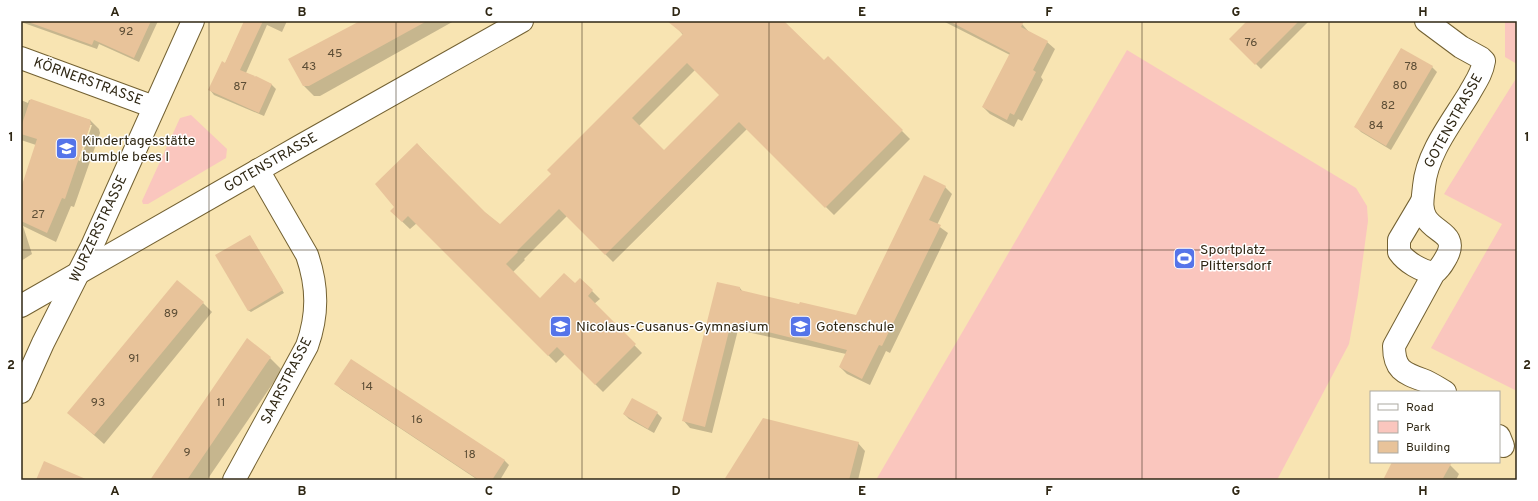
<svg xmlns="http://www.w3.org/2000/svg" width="1538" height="501" viewBox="0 0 1538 501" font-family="Overpass,sans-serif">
	<rect width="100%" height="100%" fill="#f8e4b2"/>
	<g fill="#fac6be">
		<path d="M1505 21H1517V64L1505 57Z"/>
		<path d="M1127 50 1356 188 1367 206 1368 221 1358 295 1349 344 1277 480H876Z"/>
		<path d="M1517 77V391L1431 348 1502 224 1444 194Z"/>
		<path d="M191 115 227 149 226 158 148 204H143L142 201 180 118Z"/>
	</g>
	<g fill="#0003" fill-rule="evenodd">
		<path d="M21 21H158L139 62 99 44 97 49 21 22Z"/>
		<path d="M245 21H287L282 32 267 25 246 73 271 84 276 89 264 116 214 95 210 90 225 64Z"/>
		<path d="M362 21H454L320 96H314L303 85Z"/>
		<path d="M686 21H782L824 62 828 57 910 139 834 215 747 129 613 262 567 216 524 259 525 260 513 272 540 299 575 285 580 279 600 299 594 304 642 353 603 392 565 354 556 363 417 223 410 229 391 211 395 207 417 144 484 212 501 226 552 174 683 35 678 29ZM695 70 721 95 664 152 639 126Z"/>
		<path d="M943 21H1016L1022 24 1029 32 1047 42 1055 49 1041 77 1043 80 1022 121 1018 119 1014 127 990 114 983 107 1010 55Z"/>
		<path d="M1249 21H1309L1261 69 1231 39Z"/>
		<path d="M1432 67 1437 72 1391 150 1361 132 1356 127Z"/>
		<path d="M21 100 28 103 29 100 90 120 99 129 100 133 74 207 71 206 56 242 23 226 32 254 21 261V191L36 145 21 140ZM90 125H92L80 161 78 160Z"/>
		<path d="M945 187 952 194 937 225 948 233 890 353 886 351 870 385 847 374 840 367 846 354 738 330 712 433 690 428 683 420 740 288 743 292 800 305 857 317Z"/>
		<path d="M250 236 284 293 251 312 248 310Z"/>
		<path d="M203 303 212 312 104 444 69 413Z"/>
		<path d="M270 358 282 370 207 480H156Z"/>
		<path d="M336 384 504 460 509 465 500 480H478L341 389Z"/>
		<path d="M657 413 662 418 654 433 629 419 624 414Z"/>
		<path d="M858 443 865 451 858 480H725Z"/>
		<path d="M1394 462H1444L1450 465 1459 474 1456 480H1384Z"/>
	</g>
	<g fill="#e8c39a" fill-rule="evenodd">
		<path d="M31 21H151L134 58 94 40 92 45 31 23Z"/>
		<path d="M244 21H263L240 70 255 76 254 77 256 76 272 84 259 113 208 90 222 61 225 63Z"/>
		<path d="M360 21H427L309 86H303L288 59Z"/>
		<path d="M667 21H784L824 60 828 56 903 130 825 208 739 122 605 255 559 209 517 251 518 252 506 264 540 298 564 273 575 283 580 278 593 290 588 296 636 344 595 385 557 347 548 356 408 216 402 222 390 211 394 207 375 184 417 143 425 152 485 212 500 224 551 174 547 170 683 34ZM687 63 719 95 664 150 632 118Z"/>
		<path d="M949 21H1024L1021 27 1048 41 1033 70 1036 72 1014 115 1010 113 1007 120 982 107 1010 53Z"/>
		<path d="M1247 21H1299L1255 65 1229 39Z"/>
		<path d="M1401 48 1433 66 1386 146 1354 127Z"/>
		<path d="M31 99 91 120 90 122 91 123 65 199 62 198 47 233 21 221V188L37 139 21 134V127L30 100Z"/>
		<path d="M924 175 946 186 929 220 941 225 882 346 879 345 862 379 839 367 847 350 793 336 792 338 731 323 705 427 682 421 717 282 740 287V290L799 304 800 302 856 315Z"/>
		<path d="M250 235 283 290 248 311 215 255Z"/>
		<path d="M177 280 204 302 94 435 67 413Z"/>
		<path d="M247 338 271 357 266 364 187 480H150Z"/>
		<path d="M351 359 505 460 492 480H479L334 384Z"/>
		<path d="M632 398 658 412 648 429 623 414Z"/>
		<path d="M763 418 859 442 849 480H724Z"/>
		<path d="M44 461 88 480H36Z"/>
		<path d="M1392 462H1452L1442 480H1383Z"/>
	</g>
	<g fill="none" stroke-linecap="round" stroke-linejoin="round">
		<defs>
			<g id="minor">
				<path d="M1426 21 1461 47 1481 58 1484 61C1482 74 1475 83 1469 94 1452 122 1427 153 1424 186 1423 198 1420 207 1426 218 1435 233 1458 234 1447 256 1443 263 1440 269 1434 273L1394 346C1394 369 1403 373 1423 380 1431 383 1438 388 1445 392"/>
				<path d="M21 58 154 107"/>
				<path d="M1421 203 1399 240V252C1406 262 1421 271 1434 273"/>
				<path d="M21 306 302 145 522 21"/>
				<path d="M21 392 43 343 92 246 193 21"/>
				<path d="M1499 436 1503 446"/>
				<path d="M234 480 307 346C318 315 318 287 307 255L258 170"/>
			</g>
		</defs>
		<use href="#minor" stroke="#736132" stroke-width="24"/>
		<use href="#minor" stroke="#fff" stroke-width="22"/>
	</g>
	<path fill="none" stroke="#2f2714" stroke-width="1" stroke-opacity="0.55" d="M209 21V480M396 21V480M582 21V480M769 21V480M956 21V480M1142 21V480M1329 21V480M21 250H1517"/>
	<defs>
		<symbol id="school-square" viewBox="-11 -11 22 22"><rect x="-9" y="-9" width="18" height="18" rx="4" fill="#5574e9" stroke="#fff"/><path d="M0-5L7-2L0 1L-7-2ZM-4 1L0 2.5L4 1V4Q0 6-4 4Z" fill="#fff"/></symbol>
		<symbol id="stadium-square" viewBox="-11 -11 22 22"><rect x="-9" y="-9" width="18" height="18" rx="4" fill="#5574e9" stroke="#fff"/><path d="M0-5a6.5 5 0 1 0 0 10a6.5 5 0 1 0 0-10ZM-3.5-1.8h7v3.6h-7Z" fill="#fff"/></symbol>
	</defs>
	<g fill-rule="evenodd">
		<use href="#school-square" x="54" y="136" width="25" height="25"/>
		<use href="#stadium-square" x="1172" y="246" width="25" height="25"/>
		<use href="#school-square" x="548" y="314" width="25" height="25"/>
		<use href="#school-square" x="788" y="314" width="25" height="25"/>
	</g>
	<g text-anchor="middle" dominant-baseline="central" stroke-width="3" stroke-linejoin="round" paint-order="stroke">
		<g font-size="12" fill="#5d4e36">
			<text x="126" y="32">92</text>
			<text x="1251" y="43">76</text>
			<text x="335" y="54">45</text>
			<text x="309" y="67">43</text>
			<text x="1411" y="67">78</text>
			<text x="1400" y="86">80</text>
			<text x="240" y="87">87</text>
			<text x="1388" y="106">82</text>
			<text x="1376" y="126">84</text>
			<text x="38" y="215">27</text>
			<text x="171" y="314">89</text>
			<text x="134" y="359">91</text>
			<text x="367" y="387">14</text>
			<text x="98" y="403">93</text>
			<text x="221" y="403">11</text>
			<text x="417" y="420">16</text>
			<text x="187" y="453">9</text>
			<text x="470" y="455">18</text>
		</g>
		<g font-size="14" fill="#2f2714" stroke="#fff">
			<text transform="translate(88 82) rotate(20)">KÖRNERSTRASSE</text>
			<text transform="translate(1454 121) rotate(-61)">GOTENSTRASSE</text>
			<text transform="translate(271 163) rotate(-30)">GOTENSTRASSE</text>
			<text transform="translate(99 229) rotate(-65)">WURZERSTRASSE</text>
			<text transform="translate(287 381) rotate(-63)">SAARSTRASSE</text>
		</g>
		<g font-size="14" fill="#2f2714" stroke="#fff" text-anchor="start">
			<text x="82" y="141">Kindertagesstätte<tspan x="82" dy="16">bumble bees I</tspan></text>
			<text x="1200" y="250">Sportplatz<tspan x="1200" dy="16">Plittersdorf</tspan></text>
			<text x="576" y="327">Nicolaus-Cusanus-Gymnasium</text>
			<text x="816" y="327">Gotenschule</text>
		</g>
	</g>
	<rect width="1538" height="501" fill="none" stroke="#ffffff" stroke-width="44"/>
	<rect x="1370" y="391" width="130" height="72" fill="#ffffff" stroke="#aca9a1"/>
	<rect x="1378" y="404" width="20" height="6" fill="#ffffff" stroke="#aca9a1"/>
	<text x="1406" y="411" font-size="12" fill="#2f2714">Road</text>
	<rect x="1378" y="421" width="20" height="12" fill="#fac6be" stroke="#aca9a1"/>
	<text x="1406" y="431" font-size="12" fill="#2f2714">Park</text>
	<rect x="1378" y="441" width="20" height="12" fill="#e8c39a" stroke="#aca9a1"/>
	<text x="1406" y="451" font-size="12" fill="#2f2714">Building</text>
	<rect x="22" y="22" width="1494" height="457" fill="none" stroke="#2f2714" stroke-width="1.5"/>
	<g font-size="13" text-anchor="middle" font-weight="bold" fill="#2f2714">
		<text x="115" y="16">A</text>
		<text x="302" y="16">B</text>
		<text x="489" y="16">C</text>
		<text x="676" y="16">D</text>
		<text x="862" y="16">E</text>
		<text x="1049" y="16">F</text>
		<text x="1236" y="16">G</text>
		<text x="1423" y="16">H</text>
		<text x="11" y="141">1</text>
		<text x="1527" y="141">1</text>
		<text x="11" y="369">2</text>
		<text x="1527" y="369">2</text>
		<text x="115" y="495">A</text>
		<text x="302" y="495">B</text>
		<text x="489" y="495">C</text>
		<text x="676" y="495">D</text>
		<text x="862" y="495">E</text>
		<text x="1049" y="495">F</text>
		<text x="1236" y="495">G</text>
		<text x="1423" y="495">H</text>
	</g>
</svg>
